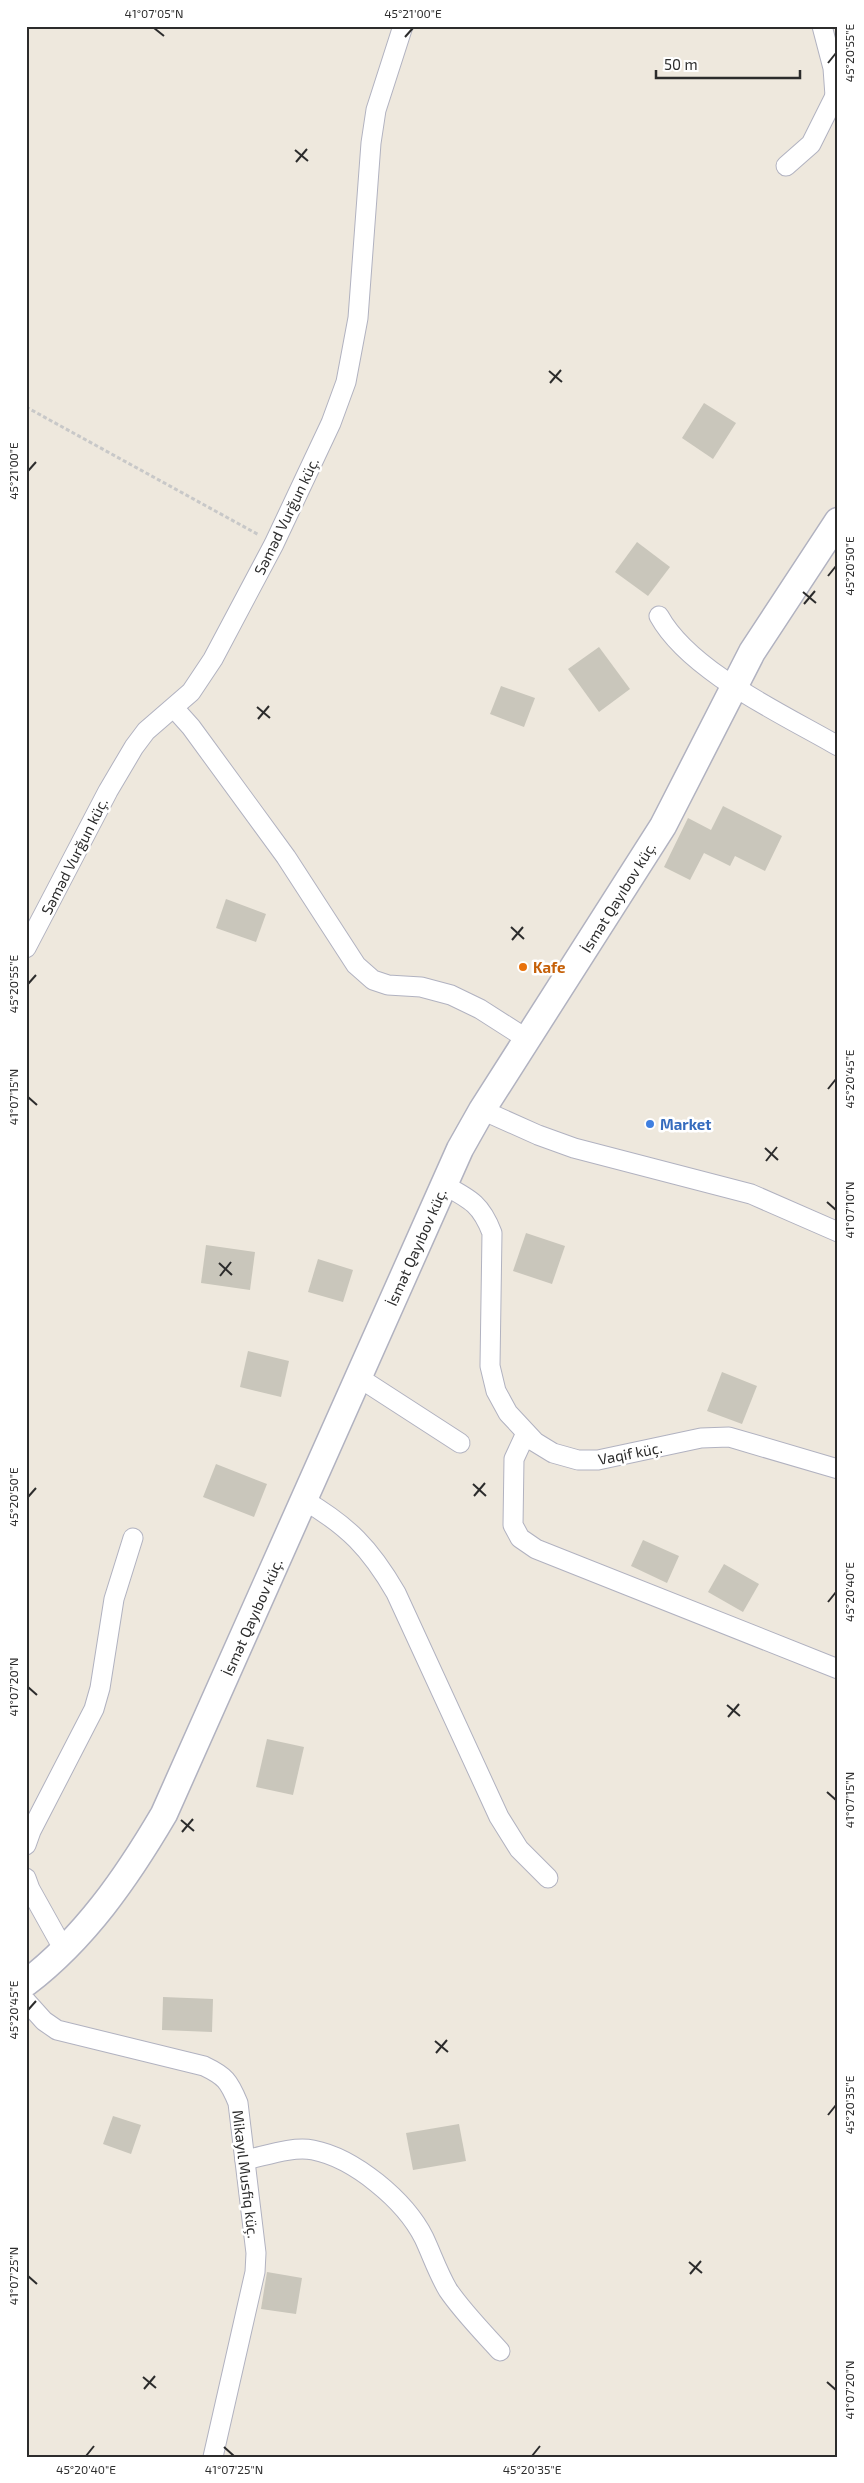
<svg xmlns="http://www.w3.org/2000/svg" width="864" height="2483" viewBox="0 0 864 2483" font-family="'Exo 2',sans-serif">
	<rect width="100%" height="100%" fill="#eee8dd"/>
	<g fill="#c9c6bb">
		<path d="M704 403 736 423 713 459 682 438Z"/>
		<path d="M637 542 670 567 648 596 615 572Z"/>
		<path d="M599 647 630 689 599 712 568 669Z"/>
		<path d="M501 686 535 698 524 727 490 714Z"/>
		<path d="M723 806 782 836 765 871 735 856 730 866 704 853 690 880 664 867 688 818 711 830Z"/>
		<path d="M226 899 266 914 256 942 216 928Z"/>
		<path d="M526 1233 565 1246 552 1284 513 1271Z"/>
		<path d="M206 1245 255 1252 250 1290 201 1283Z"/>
		<path d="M318 1259 353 1270 343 1302 308 1292Z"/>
		<path d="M248 1351 289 1361 281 1397 240 1387Z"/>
		<path d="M722 1372 757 1386 742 1424 707 1411Z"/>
		<path d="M216 1464 267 1484 254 1517 203 1497Z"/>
		<path d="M643 1540 679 1556 667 1583 631 1566Z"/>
		<path d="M724 1564 759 1584 743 1612 708 1592Z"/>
		<path d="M267 1739 304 1747 293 1795 256 1787Z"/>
		<path d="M163 1997 213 1999 212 2032 162 2030Z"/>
		<path d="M113 2116 141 2125 131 2154 103 2144Z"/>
		<path d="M459 2124 466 2161 413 2170 406 2133Z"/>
		<path d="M267 2272 302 2278 296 2314 261 2309Z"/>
	</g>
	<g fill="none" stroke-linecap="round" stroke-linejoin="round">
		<defs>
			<g id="street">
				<path d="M822 26 833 68 835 96 838 97"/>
				<path d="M786 166 811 144 835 96"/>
				<path d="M659 616C690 672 783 714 838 746"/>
				<path d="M174 708 191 727 286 857 356 965 373 980 388 985 421 987 451 995 480 1009 527 1039"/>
				<path d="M26 948 108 791 134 747 146 731 191 692 213 659 274 544 331 423 346 382 358 318 371 143 376 110 403 26"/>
				<path d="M482 1110 538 1135 574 1148 751 1194 838 1232"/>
				<path d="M444 1185C470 1199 481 1204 492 1233L490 1366 496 1391 508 1413 535 1442 553 1453 578 1460H598L701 1438 729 1437 838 1469"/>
				<path d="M358 1377 460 1443"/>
				<path d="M526 1433 514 1459 513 1525 520 1538 536 1549 838 1669"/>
				<path d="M304 1500C348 1526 370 1548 396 1593L499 1817 519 1849 548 1878"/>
				<path d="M26 1845 31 1831 94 1709 100 1688 114 1599 133 1538"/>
				<path d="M26 1878 30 1889 64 1950"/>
				<path d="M26 2001 44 2021 57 2030 204 2066C225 2076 229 2081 238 2103L256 2253 255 2272 213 2457"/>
				<path d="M245 2160C265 2156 292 2146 313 2150 354 2158 405 2200 424 2238 432 2255 438 2273 448 2290 463 2312 482 2331 500 2351"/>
			</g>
			<path id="secondary" d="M26 1983C85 1938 127 1877 164 1814L460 1149 482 1110 663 826 752 652 838 521"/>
		</defs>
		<use href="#street" stroke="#b1b2c0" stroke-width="21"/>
		<use href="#secondary" stroke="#b1b2c0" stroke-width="29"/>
		<path stroke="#c8c8c8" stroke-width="3" stroke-dasharray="4 2.5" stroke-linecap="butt" d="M26 407 259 535"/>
		<use href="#street" stroke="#fff" stroke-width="19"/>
		<use href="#secondary" stroke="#fff" stroke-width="26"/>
	</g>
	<path fill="none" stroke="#2c2c2c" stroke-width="2" d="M154 28 164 36M405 37 413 28M828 63 836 53M295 150 308 161M296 162 307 149M549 371 562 382M550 383 561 370M28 471 36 462M828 576 836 566M803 592 816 603M804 604 815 591M257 707 270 718M258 719 269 706M511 927 524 939M512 940 523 927M28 984 36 975M828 1089 836 1079M28 1097 37 1105M765 1148 778 1160M766 1161 777 1147M827 1202 836 1210M219 1263 232 1275M220 1276 231 1262M473 1484 486 1496M474 1496 485 1483M28 1497 36 1488M828 1602 836 1592M28 1687 37 1695M727 1705 740 1716M728 1717 739 1704M827 1792 836 1800M181 1820 194 1831M182 1832 193 1819M28 2010 36 2001M435 2041 448 2052M436 2053 447 2040M828 2115 836 2105M689 2262 702 2273M690 2274 701 2261M28 2276 37 2284M143 2377 156 2388M827 2382 836 2390M144 2389 155 2376M224 2447 234 2456M86 2456 94 2446M532 2456 540 2446"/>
	<circle fill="#e8710a" stroke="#fff" stroke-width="2" cx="523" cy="967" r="5"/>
	<circle fill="#3f7fe0" stroke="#fff" stroke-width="2" cx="650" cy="1124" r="5"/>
	<g text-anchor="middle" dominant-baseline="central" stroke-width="5" stroke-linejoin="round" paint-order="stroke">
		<g font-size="15" fill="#2c2c2c" stroke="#fff">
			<text transform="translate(286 516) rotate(-64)">Səməd Vurğun küç.</text>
			<text transform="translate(74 856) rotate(-63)">Səməd Vurğun küç.</text>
			<text transform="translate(618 897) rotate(-58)">İsmət Qayıbov küç.</text>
			<text transform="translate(416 1247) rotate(-66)">İsmət Qayıbov küç.</text>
			<text transform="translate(630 1453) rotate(-11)">Vaqif küç.</text>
			<text transform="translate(252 1617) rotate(-66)">İsmət Qayıbov küç.</text>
			<text transform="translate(246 2174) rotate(83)">Mikayıl Musfiq küç.</text>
		</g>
		<g font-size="15" font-weight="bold" fill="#c56008" stroke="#fff" text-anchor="start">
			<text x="533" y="967">Kafe</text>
		</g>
		<g font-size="15" font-weight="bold" fill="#366cbe" stroke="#fff" text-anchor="start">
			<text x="660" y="1124">Market</text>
		</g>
	</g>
	<rect width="864" height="2483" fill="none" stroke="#ffffff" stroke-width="55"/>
	<path d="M656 70v8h144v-8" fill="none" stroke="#2c2c2c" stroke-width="2.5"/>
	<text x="664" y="70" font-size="15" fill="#2c2c2c" stroke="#ffffff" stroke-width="4" paint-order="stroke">50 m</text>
	<rect x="28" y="28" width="808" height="2428" fill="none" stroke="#2c2c2c" stroke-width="2"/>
	<g font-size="12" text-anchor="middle" fill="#2c2c2c">
		<text x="154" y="18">41°07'05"N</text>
		<text x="413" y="18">45°21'00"E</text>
		<text transform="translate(850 53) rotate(-90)" y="4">45°20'55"E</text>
		<text transform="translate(14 471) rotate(-90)" y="4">45°21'00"E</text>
		<text transform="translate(850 566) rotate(-90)" y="4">45°20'50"E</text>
		<text transform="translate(14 984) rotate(-90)" y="4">45°20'55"E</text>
		<text transform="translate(850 1079) rotate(-90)" y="4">45°20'45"E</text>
		<text transform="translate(14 1097) rotate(-90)" y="4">41°07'15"N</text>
		<text transform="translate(850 1210) rotate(-90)" y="4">41°07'10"N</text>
		<text transform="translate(14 1497) rotate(-90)" y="4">45°20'50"E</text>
		<text transform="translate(850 1592) rotate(-90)" y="4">45°20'40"E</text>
		<text transform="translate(14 1687) rotate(-90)" y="4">41°07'20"N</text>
		<text transform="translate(850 1800) rotate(-90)" y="4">41°07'15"N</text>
		<text transform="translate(14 2010) rotate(-90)" y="4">45°20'45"E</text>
		<text transform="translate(850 2105) rotate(-90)" y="4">45°20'35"E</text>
		<text transform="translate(14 2276) rotate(-90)" y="4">41°07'25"N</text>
		<text transform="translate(850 2390) rotate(-90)" y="4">41°07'20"N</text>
		<text x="86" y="2474">45°20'40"E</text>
		<text x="234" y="2474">41°07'25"N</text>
		<text x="532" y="2474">45°20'35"E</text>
	</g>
</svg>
